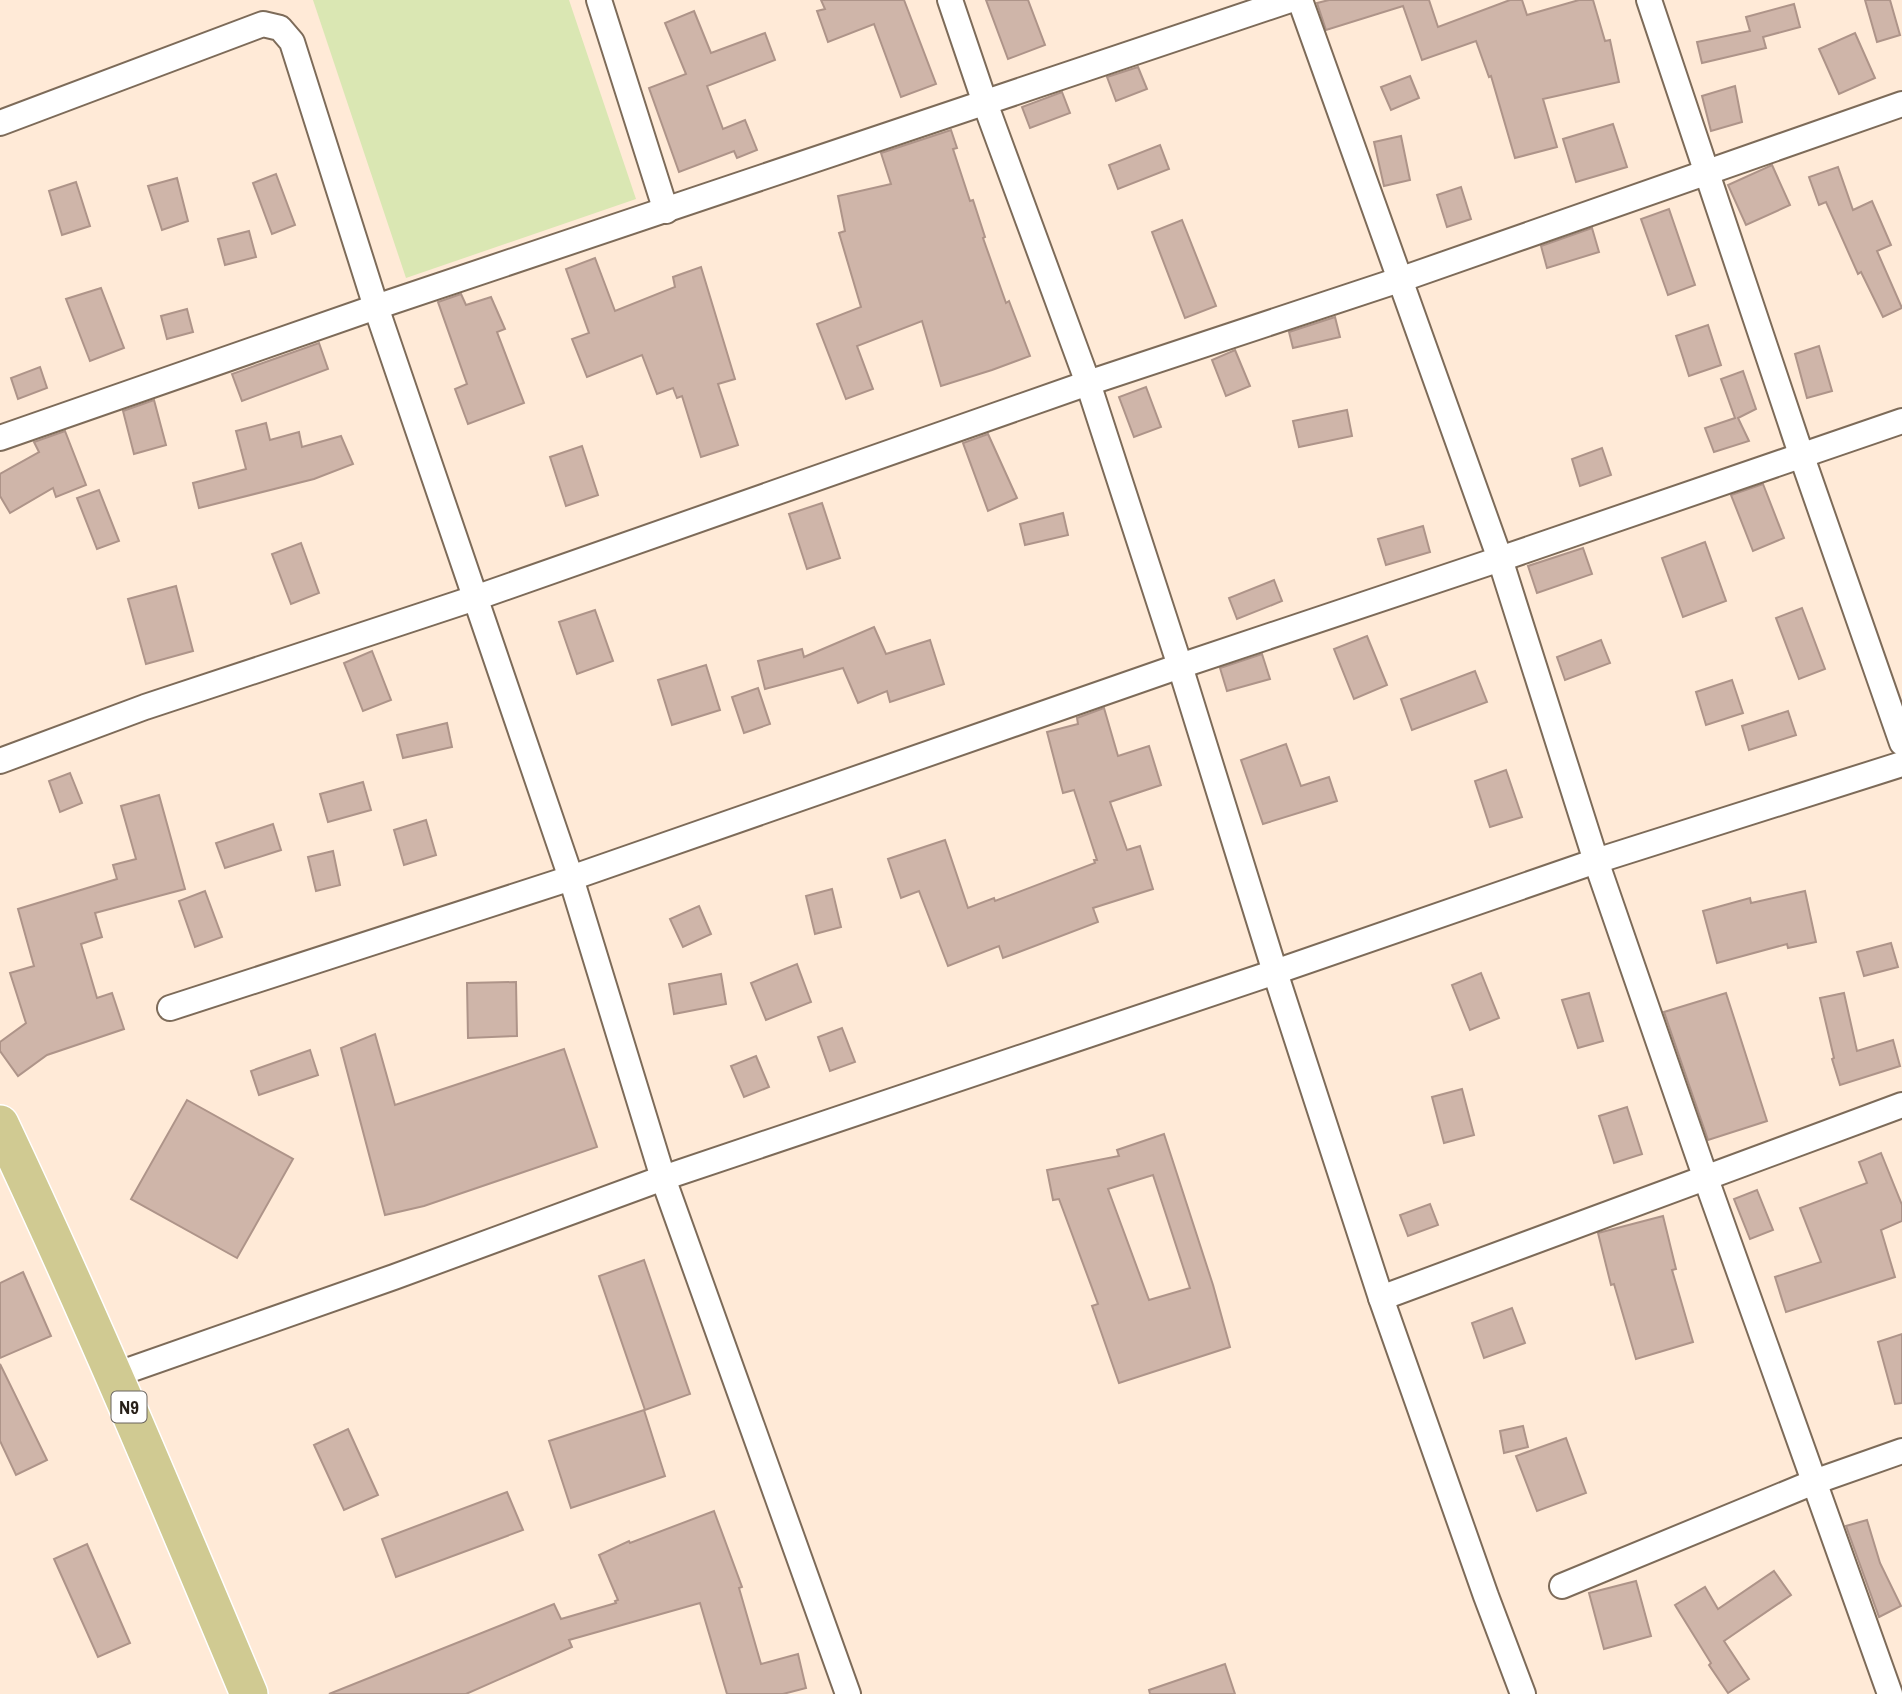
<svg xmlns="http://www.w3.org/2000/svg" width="1902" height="1694" viewBox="0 0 1902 1694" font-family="'Archivo Narrow',sans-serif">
	<rect width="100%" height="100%" fill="#ffead7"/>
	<path fill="#dae7b3" d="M313 0H569L636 199 406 278Z"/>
	<g fill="#cfb5a9" stroke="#ae9489" stroke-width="2" fill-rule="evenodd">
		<path d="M821 0H904L936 84 901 97 874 24 828 42 817 11 825 9Z"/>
		<path d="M986 0H1028L1045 45 1008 59Z"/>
		<path d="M1329 0H1429L1438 27 1510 0H1522L1527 15 1579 0H1593L1605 41 1610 40 1619 82 1543 99 1557 147 1515 158 1491 76 1489 77 1476 41 1422 60 1403 6 1326 30 1317 3Z"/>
		<path d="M1865 0H1890L1900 35 1877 42Z"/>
		<path d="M1794 4 1800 27 1763 37 1766 48 1702 63 1697 42 1750 31 1746 17Z"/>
		<path d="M694 11 711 53 765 33 775 60 707 86 723 129 745 120 757 150 737 158 734 151 679 172 649 88 686 74 665 23Z"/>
		<path d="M1855 33 1875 78 1839 94 1819 49Z"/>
		<path d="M1138 67 1147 89 1116 101 1107 77Z"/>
		<path d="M1410 76 1419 98 1391 110 1381 87Z"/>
		<path d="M1735 86 1742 122 1711 131 1702 96Z"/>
		<path d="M1062 92 1070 113 1030 128 1022 107Z"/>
		<path d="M1613 124 1627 167 1576 182 1563 139Z"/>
		<path d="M951 130 957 148 953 149 970 201 973 200 985 237 983 238 1006 303 1009 301 1030 356 992 370 941 386 922 321 857 346 873 389 846 399 817 324 861 307 839 233 845 231 838 196 891 184 881 153Z"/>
		<path d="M1401 136 1410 180 1384 186 1374 142Z"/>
		<path d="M1160 145 1169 169 1118 189 1109 165Z"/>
		<path d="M1772 165 1790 205 1746 225 1728 185Z"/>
		<path d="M1838 167 1853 210 1872 201 1891 245 1877 251 1902 308 1883 317 1861 272 1858 274 1826 202 1819 205 1809 177Z"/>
		<path d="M276 174 295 225 272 234 253 183Z"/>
		<path d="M177 178 188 221 162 230 148 186Z"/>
		<path d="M76 182 90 226 62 235 49 191Z"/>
		<path d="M1461 187 1471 219 1447 227 1437 195Z"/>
		<path d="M1669 209 1695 285 1668 295 1641 219Z"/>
		<path d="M1182 220 1216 306 1185 318 1152 232Z"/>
		<path d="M1592 228 1599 252 1547 268 1541 246Z"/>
		<path d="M249 231 256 257 225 265 218 239Z"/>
		<path d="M595 258 615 311 675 287 673 277 701 267 735 379 718 384 738 445 701 457 682 396 677 398 673 388 657 394 642 355 587 377 572 339 589 333 566 269Z"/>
		<path d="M101 288 124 348 90 361 66 299Z"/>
		<path d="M461 294 466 305 491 297 505 329 497 332 524 403 468 424 455 389 467 384 438 302Z"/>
		<path d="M187 309 193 332 167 339 161 316Z"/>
		<path d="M1335 317 1340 337 1293 348 1289 332Z"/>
		<path d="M1708 325 1721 365 1689 376 1676 336Z"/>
		<path d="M319 343 328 369 242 401 232 374Z"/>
		<path d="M1819 346 1832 391 1807 398 1795 354Z"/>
		<path d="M1235 350 1250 386 1226 396 1212 360Z"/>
		<path d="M40 367 47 388 18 399 11 378Z"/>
		<path d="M1743 371 1756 409 1738 418 1749 441 1714 452 1705 428 1735 418 1721 379Z"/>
		<path d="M1146 387 1161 427 1134 437 1119 397Z"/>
		<path d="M154 400 166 445 134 454 123 411Z"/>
		<path d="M1347 410 1352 436 1299 447 1293 421Z"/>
		<path d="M266 423 270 440 299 432 302 447 341 436 353 464 314 479 199 508 193 483 246 469 236 431Z"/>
		<path d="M65 431 86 485 56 497 53 488 10 513 0 496V474L39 452 34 442Z"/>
		<path d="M988 434 1017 498 988 511 963 443Z"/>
		<path d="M582 446 598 495 566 506 550 457Z"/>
		<path d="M1602 448 1611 475 1580 486 1572 459Z"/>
		<path d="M1763 484 1784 538 1753 551 1731 495Z"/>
		<path d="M99 490 119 541 97 549 77 498Z"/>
		<path d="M822 503 840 558 807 569 789 514Z"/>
		<path d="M1063 513 1068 535 1025 545 1020 524Z"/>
		<path d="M1423 526 1430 552 1386 565 1378 539Z"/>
		<path d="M1705 542 1726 601 1683 617 1662 558Z"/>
		<path d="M301 543 319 593 291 604 272 554Z"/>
		<path d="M1583 548 1592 574 1537 593 1528 566Z"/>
		<path d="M1274 580 1282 601 1237 619 1229 598Z"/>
		<path d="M176 586 193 651 146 664 128 599Z"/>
		<path d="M1802 608 1825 669 1799 679 1776 618Z"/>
		<path d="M595 610 613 661 577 674 559 622Z"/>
		<path d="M874 627 886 654 930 640 944 684 890 702 887 691 858 703 843 668 765 689 758 661 802 649 804 657Z"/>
		<path d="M1367 636 1387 685 1354 699 1334 649Z"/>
		<path d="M1601 640 1610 663 1565 680 1557 657Z"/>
		<path d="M372 651 391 700 363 711 344 663Z"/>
		<path d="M1262 654 1270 679 1227 691 1220 668Z"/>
		<path d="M706 665 720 710 672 725 658 680Z"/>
		<path d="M1475 671 1487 702 1412 730 1401 699Z"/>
		<path d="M1732 680 1743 713 1706 725 1696 692Z"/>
		<path d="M758 688 770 724 744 733 732 697Z"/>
		<path d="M1104 708 1118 756 1149 746 1161 785 1110 802 1127 850 1140 846 1153 889 1093 908 1098 922 1003 958 999 946 948 966 919 891 901 898 888 859 945 840 968 908 994 898 995 901 1095 863 1094 860H1097L1074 790 1063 793 1047 732 1078 724 1077 718Z"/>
		<path d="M1788 711 1796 735 1749 750 1742 726Z"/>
		<path d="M447 723 452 747 403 758 397 735Z"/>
		<path d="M1286 744 1301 786 1329 777 1337 801 1263 824 1241 760Z"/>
		<path d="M1506 770 1522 817 1490 827 1475 781Z"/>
		<path d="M70 773 82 803 60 812 49 781Z"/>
		<path d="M363 782 371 810 328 822 320 794Z"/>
		<path d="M159 795 185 889 95 913 102 937 81 944 97 998 112 993 124 1029 47 1055 18 1076 0 1051V1042L26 1023 10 973 34 966 18 909 117 879 113 865 136 859 121 806Z"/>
		<path d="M426 820 436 855 404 865 394 830Z"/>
		<path d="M273 824 281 850 225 868 216 843Z"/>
		<path d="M333 851 340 885 316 891 308 857Z"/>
		<path d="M832 889 841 927 815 934 806 896Z"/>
		<path d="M205 891 222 937 195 947 179 901Z"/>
		<path d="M1805 891 1816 942 1788 948 1787 944 1717 963 1703 911 1750 898 1751 903Z"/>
		<path d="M699 906 711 934 683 947 670 919Z"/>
		<path d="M1891 943 1898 967 1864 976 1857 952Z"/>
		<path d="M797 964 811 1002 766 1020 751 983Z"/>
		<path d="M1481 973 1499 1018 1470 1030 1452 985Z"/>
		<path d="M721 974 726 1004 674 1014 669 984Z"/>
		<path d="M516 982 517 1036 468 1038 467 983Z"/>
		<path d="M1589 993 1603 1041 1578 1048 1562 1000Z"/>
		<path d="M1726 993 1767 1121 1708 1140 1664 1012Z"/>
		<path d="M1844 993 1857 1051 1893 1040 1900 1066 1840 1085 1832 1059 1834 1058 1820 998Z"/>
		<path d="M842 1028 855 1062 830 1071 818 1037Z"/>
		<path d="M375 1034 395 1105 564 1049 597 1147 424 1206 385 1215 341 1048Z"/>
		<path d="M310 1050 318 1075 259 1095 251 1071Z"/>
		<path d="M756 1056 769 1087 744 1097 731 1066Z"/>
		<path d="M1462 1089 1474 1135 1444 1143 1432 1097Z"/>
		<path d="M187 1100 293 1159 237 1258 131 1199Z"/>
		<path d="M1627 1107 1642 1154 1614 1163 1599 1116Z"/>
		<path d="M1164 1134 1213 1285 1230 1347 1119 1383 1092 1306 1098 1304 1059 1199 1053 1200 1047 1170 1119 1156 1117 1150ZM1153 1175 1190 1288 1149 1300 1108 1189Z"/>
		<path d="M1881 1153 1902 1205V1221L1881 1230 1895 1277 1786 1312 1775 1277 1821 1262 1800 1208 1867 1183 1859 1162Z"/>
		<path d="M1757 1190 1773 1230 1750 1239 1734 1199Z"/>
		<path d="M1430 1204 1438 1225 1408 1236 1400 1215Z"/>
		<path d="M1663 1216 1676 1269 1672 1270 1693 1342 1636 1359 1614 1284 1611 1285 1598 1233Z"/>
		<path d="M644 1260 690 1394 645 1410 599 1276Z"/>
		<path d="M23 1272 51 1336 0 1358V1283Z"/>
		<path d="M1512 1308 1525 1343 1484 1358 1472 1323Z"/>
		<path d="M1902 1334V1403L1895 1404 1878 1342Z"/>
		<path d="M0 1364 47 1460 16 1475 0 1441Z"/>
		<path d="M644 1410 665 1476 571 1508 549 1441Z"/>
		<path d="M1523 1426 1528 1447 1504 1453 1500 1431Z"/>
		<path d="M348 1429 378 1495 344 1510 314 1445Z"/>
		<path d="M1566 1438 1586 1493 1537 1511 1516 1456Z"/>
		<path d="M507 1492 523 1530 396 1577 382 1539Z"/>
		<path d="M714 1511 742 1587 739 1588 761 1664 798 1654 806 1688 783 1694H727L700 1603 569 1640 572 1647 466 1694H329L554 1604 561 1619 616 1603 615 1601 618 1600 599 1555 629 1541 630 1543Z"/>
		<path d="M1867 1520 1880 1563 1901 1606 1879 1617 1846 1526Z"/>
		<path d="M87 1544 130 1643 98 1657 54 1559Z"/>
		<path d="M1774 1571 1791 1595 1724 1641 1749 1679 1728 1693 1709 1665 1711 1663 1675 1605 1705 1587 1718 1609Z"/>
		<path d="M1636 1581 1651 1636 1604 1649 1589 1593Z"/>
		<path d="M1225 1664 1235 1694H1150L1149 1690Z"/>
	</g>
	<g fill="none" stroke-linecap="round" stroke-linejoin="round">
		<defs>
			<g id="minor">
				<path d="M599 0 666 211"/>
				<path d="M950 0 985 103 1088 383 1180 666 1275 972 1381 1298 1486 1596 1523 1694"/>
				<path d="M1300 0 1500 559 1596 861 1705 1176 1890 1694"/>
				<path d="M1649 0 1801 454 1902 743"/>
				<path d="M0 123 263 24 280 28 292 42 376 307 571 878 663 1178 848 1694"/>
				<path d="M0 438 376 307 1290 0"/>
				<path d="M0 761 145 707 475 598 1088 383 1402 279 1902 104"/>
				<path d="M170 1008 571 878 1180 666 1500 559 1902 421"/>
				<path d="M1381 1298 1902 1105"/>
				<path d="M115 1375 394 1277 663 1178 1275 972 1596 861 1902 764"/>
				<path d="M1562 1586 1814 1482 1902 1451"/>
			</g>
			<path id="primary" d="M0 1124C89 1312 169 1503 249 1694"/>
		</defs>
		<use href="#minor" stroke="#7d6b59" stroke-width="28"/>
		<use href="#primary" stroke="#fff" stroke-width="40"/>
		<use href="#minor" stroke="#fff" stroke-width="24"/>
		<use href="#primary" stroke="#d0ca92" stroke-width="37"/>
	</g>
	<g text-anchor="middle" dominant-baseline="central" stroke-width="6" stroke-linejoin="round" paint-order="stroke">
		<rect fill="#fff" stroke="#68625d" stroke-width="2" x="111.5" y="1391.5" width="35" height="31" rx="5"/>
		<g font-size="19" font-weight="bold" fill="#271f18">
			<text x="129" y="1407">N9</text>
		</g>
	</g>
</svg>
